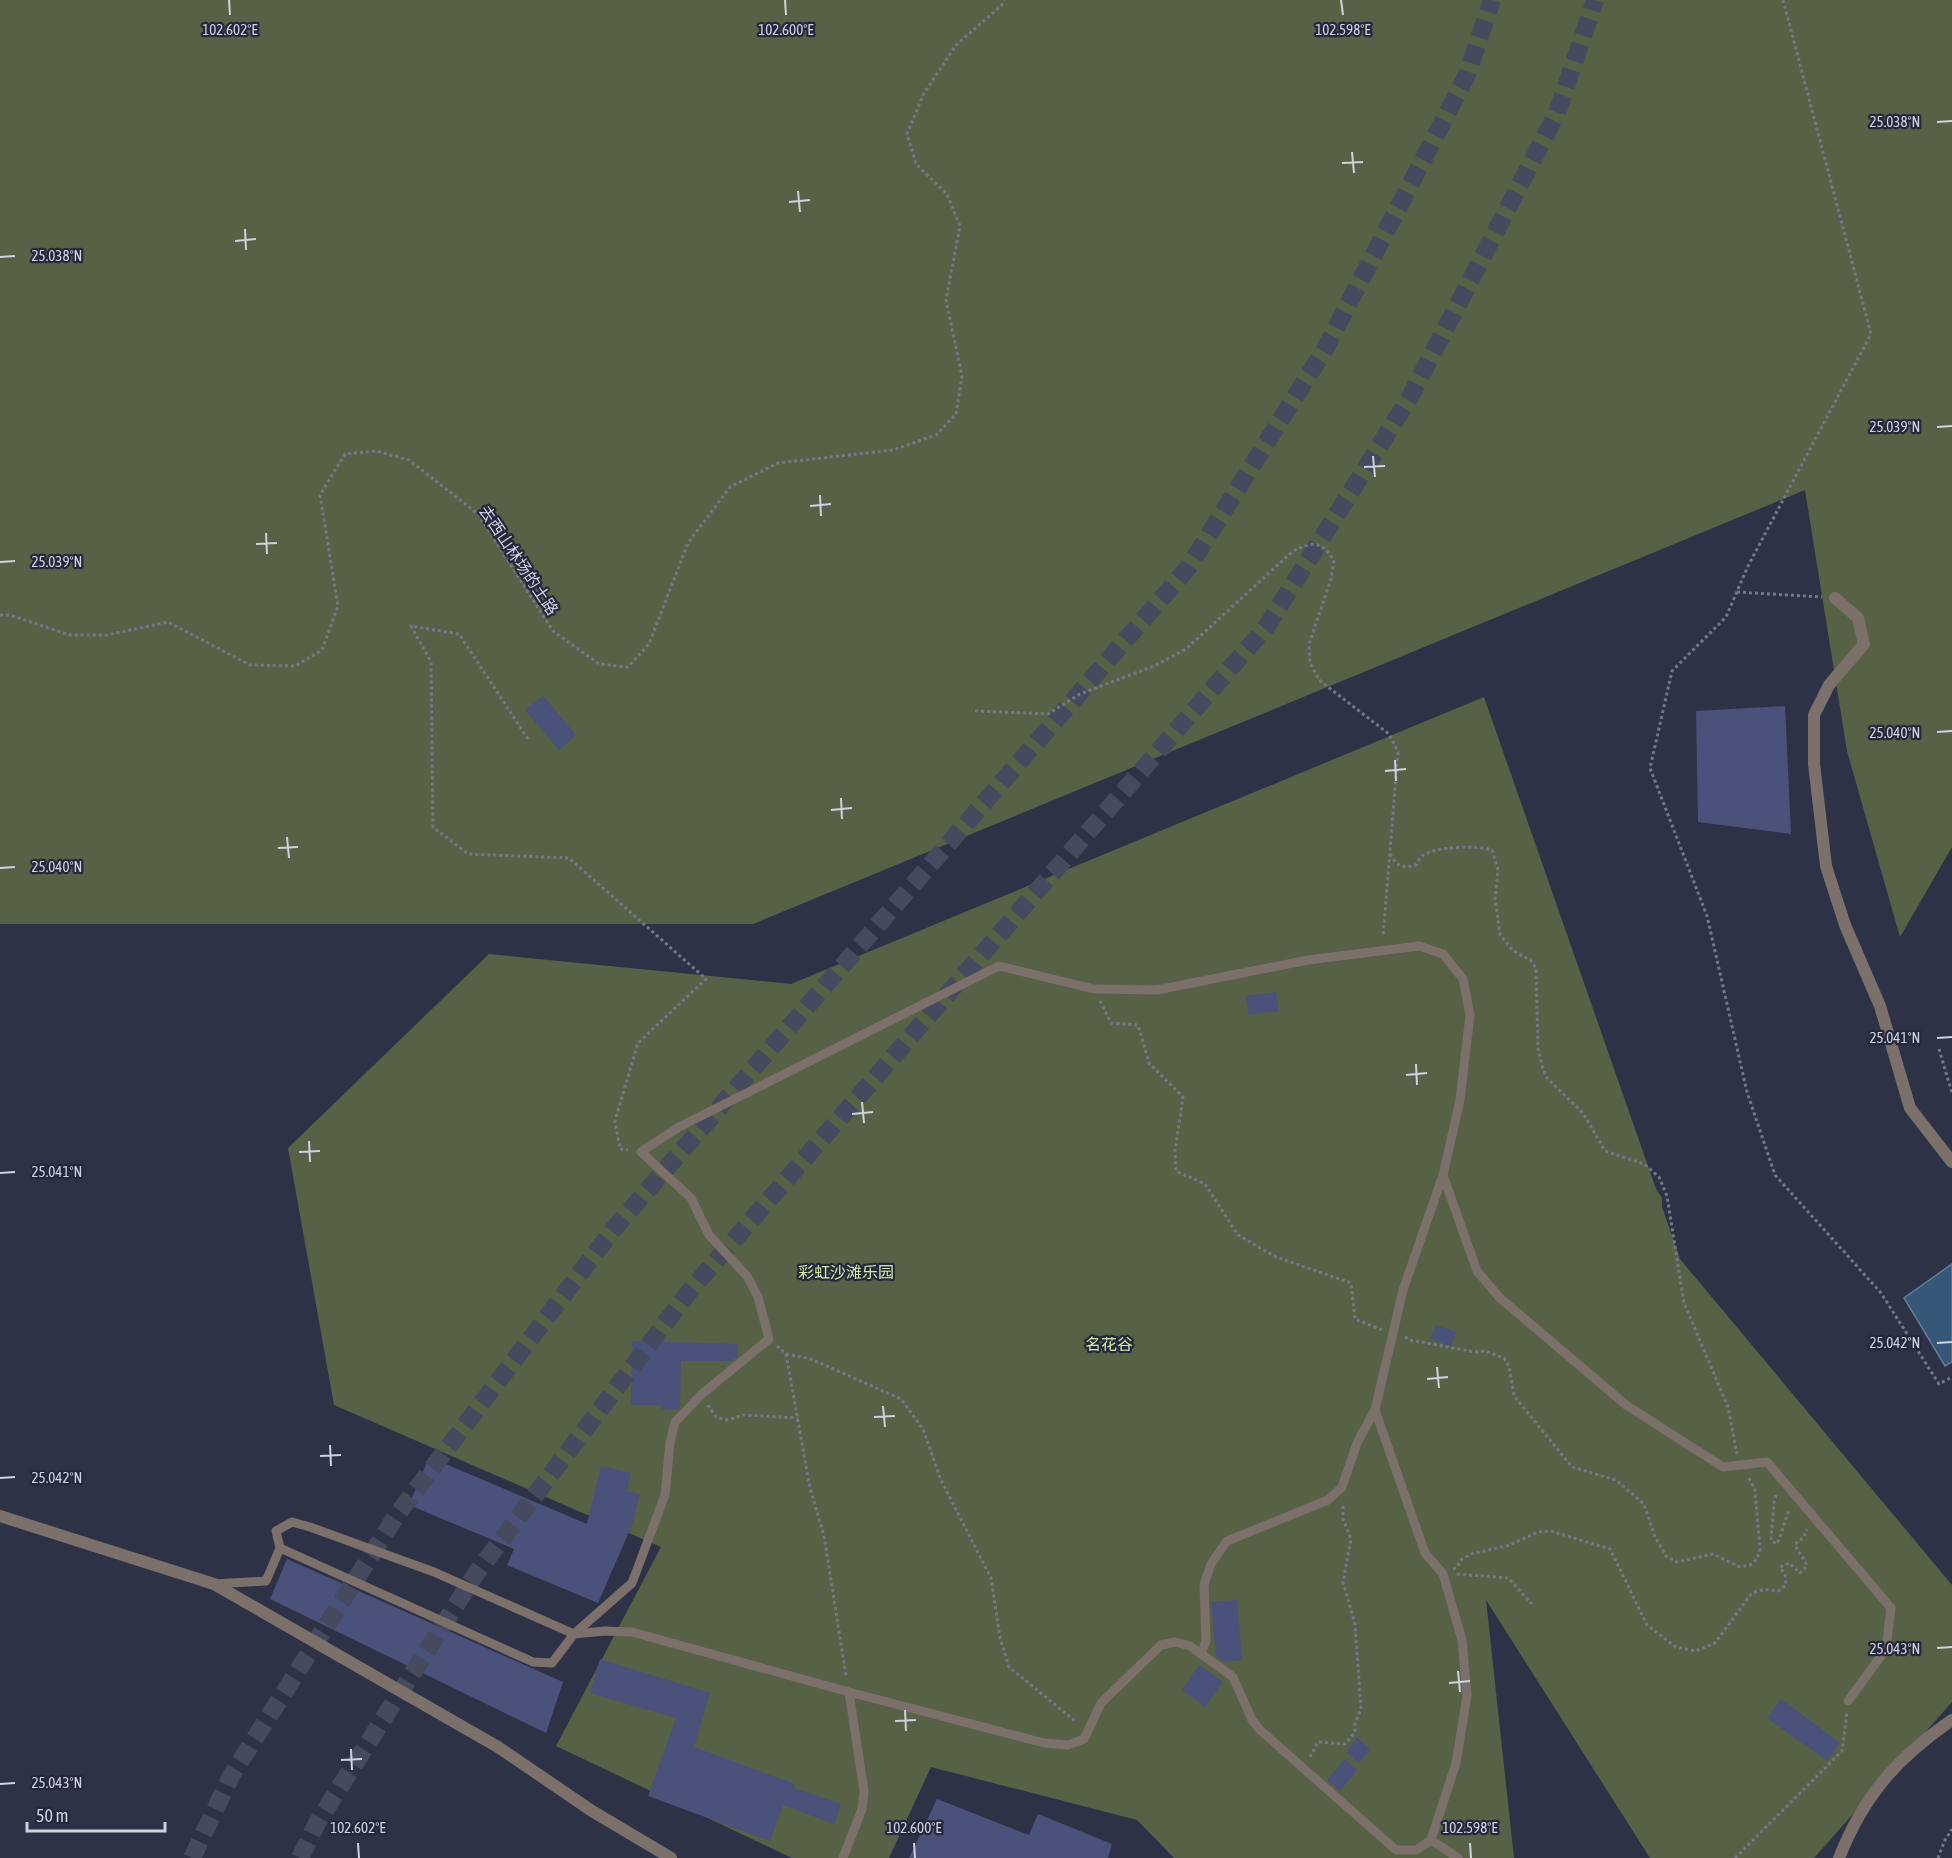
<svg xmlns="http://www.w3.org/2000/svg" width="1952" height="1858" viewBox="0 0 1952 1858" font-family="'Asap Condensed','Noto Sans SC',sans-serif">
	<rect width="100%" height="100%" fill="#2e3247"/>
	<g fill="#576145">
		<path d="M0 0H1952V847L1900 937 1847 751 1805 490 753 924H0Z"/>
		<path d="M1484 697 1656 1189 1662 1198V1207L1680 1259 1952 1585V1702L1814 1858H1650L1486 1600 1514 1858H1174L1137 1820 931 1767 889 1858H792L556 1746 661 1547 334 1405 288 1148 489 954 791 984Z"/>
	</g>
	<path fill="#375779" stroke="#657c98" stroke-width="1.5" d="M1952 1264V1362L1945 1366 1904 1298Z"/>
	<g fill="#4a517a">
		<path d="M543 696 576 735 559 750 525 710Z"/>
		<path d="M1785 706 1791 834 1698 822 1696 711Z"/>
		<path d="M1276 992 1279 1011 1249 1015 1246 996Z"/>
		<path d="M1436 1325 1456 1332 1451 1346 1430 1339Z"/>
		<path d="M632 1341 738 1344V1356L731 1361H681L680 1407 678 1410 661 1409V1405H631Z"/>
		<path d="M429 1457 587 1524 601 1466 631 1473 627 1491 640 1494 632 1525 598 1603 507 1565 514 1549 409 1505Z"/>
		<path d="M287 1559 563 1682 546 1733 270 1599Z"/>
		<path d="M1237 1600 1242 1660 1223 1662 1216 1656 1211 1602Z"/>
		<path d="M600 1659 710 1693 694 1747 795 1784 794 1788 841 1804 834 1824 783 1805 770 1841 648 1796 676 1718 590 1693Z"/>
		<path d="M1199 1665 1223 1682 1205 1707 1182 1690Z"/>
		<path d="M1781 1699 1840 1743 1827 1761 1767 1718Z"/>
		<path d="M1357 1738 1370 1749 1359 1763 1346 1752Z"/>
		<path d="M1345 1759 1357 1770 1340 1791 1327 1780Z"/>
		<path d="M937 1799 1029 1835 1038 1814 1112 1844 1108 1858H909Z"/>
	</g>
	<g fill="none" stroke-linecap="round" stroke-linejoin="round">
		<g stroke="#464a5e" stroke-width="18" stroke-dasharray="18 9" stroke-linecap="butt">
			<path d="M192 1858 231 1776 396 1516 612 1231 1188 568 1325 349 1467 75 1492 0"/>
			<path d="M300 1858 317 1823 477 1572 688 1293 1267 626 1410 397 1557 113 1595 0"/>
		</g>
		<g stroke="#75788a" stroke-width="3" stroke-dasharray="3 3" stroke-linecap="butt">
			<path d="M1783 0 1871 334 1748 566 1726 617 1672 671 1650 768 1707 916 1747 1092 1775 1175 1881 1293 1939 1384 1952 1377"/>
			<path d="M1737 592 1822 597"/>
			<path d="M0 615H10L70 635H107L168 622 250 665 295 666 322 650 338 606 320 495 345 454 376 451 409 460 478 514 553 631 599 664 628 667 649 644 688 543 730 487 778 463 893 450 936 435 956 414 962 376 946 300 960 226 947 194 916 164 907 134 923 95 956 45 1001 6 1004 0"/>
			<path d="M975 711 1048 714 1080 694 1154 666 1186 649 1293 551C1313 542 1320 540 1334 560L1331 579 1309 644 1310 662 1319 680 1389 734 1398 752 1383 937"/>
			<path d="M528 739 459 634 411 626 431 662 433 827 468 854 569 858 706 979 638 1043 615 1121 620 1149 628 1150"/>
			<path d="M1390 854C1397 866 1402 869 1416 865 1418 862 1419 859 1421 857 1432 846 1478 845 1492 850L1498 870 1495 899 1500 934 1512 950 1530 960 1536 968 1538 1049 1543 1069 1547 1078 1583 1113 1605 1151 1644 1164 1659 1177 1667 1196 1684 1303 1728 1407 1737 1454"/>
			<path d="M1100 1001 1111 1023 1138 1025 1149 1063 1183 1097 1175 1151 1176 1171 1205 1184 1238 1235 1276 1257 1351 1283 1355 1319 1382 1330"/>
			<path d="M1939 1049 1952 1093"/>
			<path d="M1405 1337 1410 1340 1475 1352 1485 1351 1504 1358 1509 1366 1514 1396 1572 1467 1616 1480 1644 1504 1655 1537 1666 1556 1677 1562 1713 1554 1740 1567 1750 1565 1757 1559 1760 1549 1755 1490 1748 1476"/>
			<path d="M777 1346 786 1354 811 1359 901 1399 923 1429 941 1480 991 1578 1000 1638 1009 1667 1075 1721 1077 1720"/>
			<path d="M786 1354 810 1488 824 1536 846 1676"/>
			<path d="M708 1405 716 1417 727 1420 744 1415 798 1418"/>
			<path d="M1776 1495 1774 1502 1771 1540 1776 1544 1779 1540 1789 1510"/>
			<path d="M1453 1569 1457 1567 1462 1559 1471 1554 1510 1545 1538 1532 1551 1531 1610 1549 1647 1625 1676 1647 1696 1651 1715 1643 1751 1594C1760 1589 1768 1589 1778 1591L1786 1585 1785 1575 1780 1567 1789 1563 1800 1573 1807 1566C1804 1557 1798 1553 1795 1544L1804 1537 1807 1529"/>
			<path d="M1457 1574 1508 1578 1532 1604"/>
			<path d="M1310 1757 1318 1742 1345 1744 1355 1732V1724L1361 1709 1355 1624 1343 1582 1351 1539 1343 1519V1504"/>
			<path d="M1735 1858 1842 1751 1847 1712"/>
			<path d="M1938 1858 1945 1840 1952 1829"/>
		</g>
		<g stroke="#7b706a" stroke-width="9">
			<path d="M1443 1175 1477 1271 1500 1298 1626 1405 1723 1467 1767 1462 1891 1608 1886 1649 1848 1701"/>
			<path d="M214 1584 266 1581 280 1548 533 1662 552 1663 574 1634 434 1572 310 1527 292 1522 276 1531 280 1548"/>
			<path d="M574 1634 632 1583 665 1495 670 1443 675 1422 702 1394 769 1339 758 1297 747 1276 709 1235 691 1198 641 1152 679 1127 999 966 1094 989 1157 990 1308 960 1419 946 1443 954 1463 979 1470 1015 1460 1100 1443 1175 1403 1290 1375 1410 1357 1443 1342 1487 1328 1500 1227 1541 1211 1564 1204 1585 1206 1641 1201 1654"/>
			<path d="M574 1634 605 1631 632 1632 849 1692 864 1791 862 1809 843 1858"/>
			<path d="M849 1692 1044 1743 1068 1745 1084 1739 1101 1703 1161 1645 1175 1642 1190 1646 1233 1677 1252 1720 1260 1730 1396 1850H1416L1431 1840 1456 1763 1467 1695 1462 1640 1443 1574 1425 1553 1375 1410"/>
			<path d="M1431 1840 1458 1858"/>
		</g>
		<g stroke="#7b706a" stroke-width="12">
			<path d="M1835 598 1858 618 1864 644 1829 685 1814 715V764L1826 866 1845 925 1880 1006 1910 1108 1952 1162"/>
			<path d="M0 1516 214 1584 498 1747 592 1811 671 1858"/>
			<path d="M1839 1858C1864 1795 1897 1758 1952 1720"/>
		</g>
	</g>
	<path fill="none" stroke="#cfd2df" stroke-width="2" d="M229 0 230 15M785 0 786 15M1341 0 1343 15M1937 122 1952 121M1352 152 1354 173M1342 163 1363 162M798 191 800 212M789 202 810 200M245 229 246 250M235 241 256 239M0 257 15 256M1937 427 1952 426M1373 456 1375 477M1364 467 1385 466M820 495 821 516M810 506 831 504M266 533 267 554M256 544 277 543M0 562 15 561M1937 732 1952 731M1395 760 1396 781M1385 771 1406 769M841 798 842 819M831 810 852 808M287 837 289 858M278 848 298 847M0 868 15 867M1937 1038 1952 1037M1416 1064 1417 1085M1406 1075 1427 1073M862 1102 864 1123M852 1114 873 1112M309 1141 310 1162M299 1152 320 1151M0 1173 15 1172M1937 1343 1952 1342M1437 1367 1439 1388M1427 1379 1448 1377M883 1406 885 1427M874 1417 895 1416M330 1445 331 1466M320 1456 341 1455M0 1478 15 1477M1937 1648 1952 1647M1458 1671 1460 1692M1449 1683 1470 1681M905 1710 906 1731M895 1721 916 1720M351 1749 352 1770M341 1760 362 1759M0 1784 15 1783M358 1843 359 1858M914 1843 915 1858M1470 1843 1471 1858"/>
	<g text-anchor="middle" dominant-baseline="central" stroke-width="4.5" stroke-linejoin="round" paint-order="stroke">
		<g font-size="16" fill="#cfd2df" stroke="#25283c">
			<text transform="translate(519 560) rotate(56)">去西山林场的土路</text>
		</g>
		<g font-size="16" fill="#d4eda5" stroke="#25283c">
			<text x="846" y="1272">彩虹沙滩乐园</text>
			<text x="1109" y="1344">名花谷</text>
		</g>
	</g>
	<g font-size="15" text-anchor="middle" fill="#cfd2df" stroke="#25283c" stroke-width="4.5" stroke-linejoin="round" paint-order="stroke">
		<text x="230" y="35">102.602°E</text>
		<text x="786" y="35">102.600°E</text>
		<text x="1343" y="35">102.598°E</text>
		<text x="1895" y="127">25.038°N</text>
		<text x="57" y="261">25.038°N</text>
		<text x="1895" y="432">25.039°N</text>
		<text x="57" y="567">25.039°N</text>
		<text x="1895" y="738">25.040°N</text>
		<text x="57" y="872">25.040°N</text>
		<text x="1895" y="1043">25.041°N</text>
		<text x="57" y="1177">25.041°N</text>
		<text x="1895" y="1348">25.042°N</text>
		<text x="57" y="1483">25.042°N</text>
		<text x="1895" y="1654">25.043°N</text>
		<text x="57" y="1788">25.043°N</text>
		<text x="358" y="1833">102.602°E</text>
		<text x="914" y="1833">102.600°E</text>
		<text x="1470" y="1833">102.598°E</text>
	</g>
	<path d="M27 1822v9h138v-9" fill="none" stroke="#cfd2df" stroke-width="3"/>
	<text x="36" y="1822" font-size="18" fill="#cfd2df" stroke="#25283c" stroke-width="4.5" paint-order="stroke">50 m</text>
</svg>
